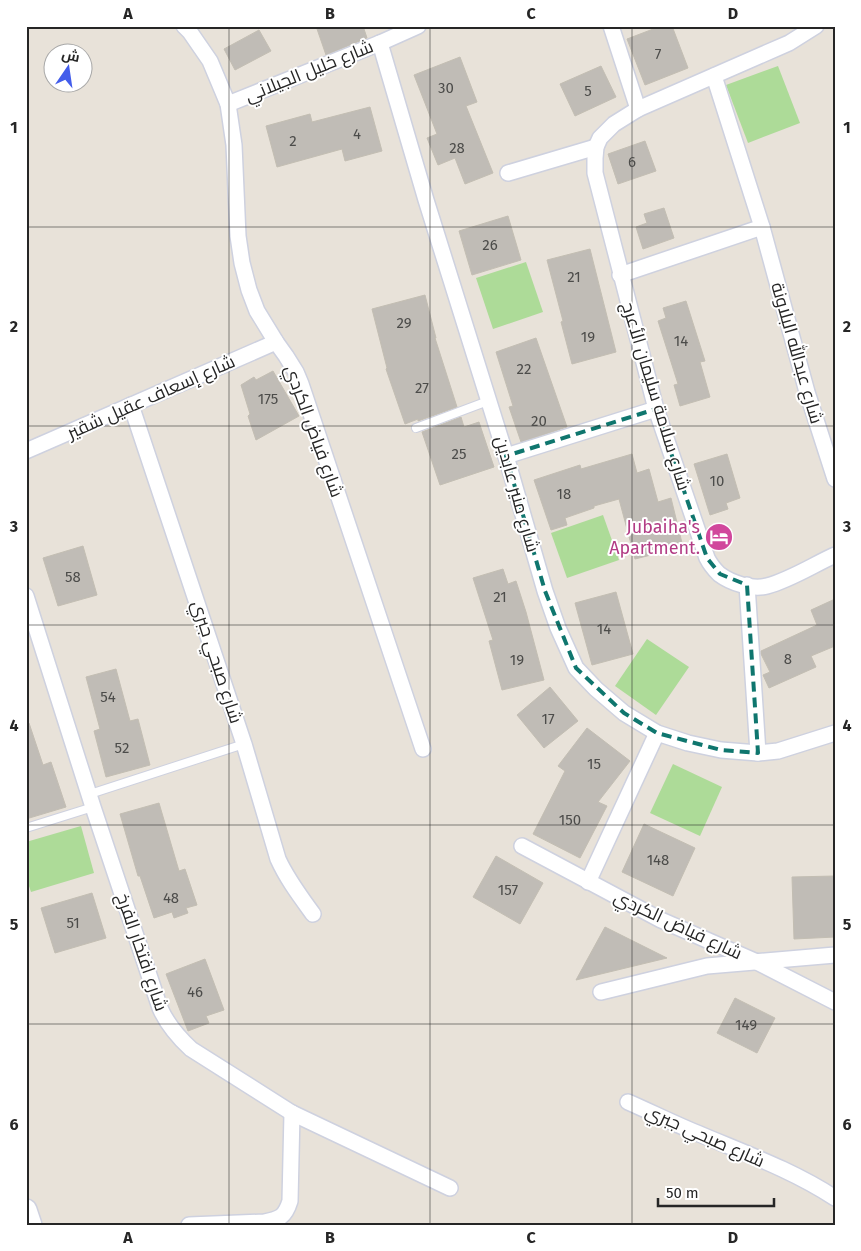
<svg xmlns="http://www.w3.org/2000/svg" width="861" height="1251" viewBox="0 0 861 1251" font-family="'Fira Sans',Cairo,sans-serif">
	<rect width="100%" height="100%" fill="#e8e2d9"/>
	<g fill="#addb98">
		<path d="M778 66 800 123 748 143 726 85Z"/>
		<path d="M526 262 543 312 493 329 476 278Z"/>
		<path d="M603 515 619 560 567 578 551 533Z"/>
		<path d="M647 639 689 667 656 715 615 686Z"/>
		<path d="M673 764 722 787 700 836 650 813Z"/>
		<path d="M81 826 94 873 31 892 26 877V842Z"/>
	</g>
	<g fill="#c0bcb6" stroke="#c3beb3">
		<path d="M316 26H363L367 38 326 55Z"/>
		<path d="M661 26H672L688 68 645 85 627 39Z"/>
		<path d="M259 30 271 51 235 70 224 49Z"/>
		<path d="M460 57 477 102 466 106 493 173 465 184 455 158 438 165 427 138 437 134 414 75Z"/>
		<path d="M601 66 616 97 575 116 560 84Z"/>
		<path d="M370 107 382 151 345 161 342 149 277 167 266 126 310 114 312 122Z"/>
		<path d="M645 141 656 171 618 184 608 154Z"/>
		<path d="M664 208 674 238 643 249 636 227 647 223 644 214Z"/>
		<path d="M508 216 521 260 472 275 459 231Z"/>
		<path d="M590 249 616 352 572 364 561 322 563 321 547 260Z"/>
		<path d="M425 295 436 338H435L457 407 418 421V419L405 424 386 369 387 368 372 309Z"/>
		<path d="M686 301 705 361 700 362 710 397 680 406 674 385 678 384 658 321 666 318 663 308Z"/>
		<path d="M536 338 567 427 521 442 509 407 513 406 496 352Z"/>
		<path d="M273 371 299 416 256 440 248 416 250 414 241 385 254 377 256 380Z"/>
		<path d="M461 417 464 427 479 422 494 467 440 485 422 432Z"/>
		<path d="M632 454 637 473 649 469 658 502 671 498 683 547 635 559 619 499 594 506V508L565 518 567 525 551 530 534 480 580 465 581 469Z"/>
		<path d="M727 454 740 498 726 503 728 509 710 515 694 464Z"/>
		<path d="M83 546 97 595 58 606 43 558Z"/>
		<path d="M503 569 508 584 516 581 526 612 544 680 502 690 489 641 493 640 473 578Z"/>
		<path d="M616 592 633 654 592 665 575 603Z"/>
		<path d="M835 599V646L811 656 816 667 769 688 763 675 770 672 761 654V651L817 625 811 610Z"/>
		<path d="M116 669 130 721 138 719 150 765 106 777 94 731 100 729 86 677Z"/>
		<path d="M550 687 578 721 544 748 517 715Z"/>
		<path d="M26 723H29L43 765 51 762 66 807 26 819Z"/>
		<path d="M587 728 630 761 598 802 607 806 580 858 533 834 565 771 558 766Z"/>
		<path d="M159 803 179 871 185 869 197 905 186 908 188 913 174 918 172 912 154 918 140 876H138L120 814Z"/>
		<path d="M644 824 695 848 673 896 622 872Z"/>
		<path d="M496 856 543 883 520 924 473 897Z"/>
		<path d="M835 876V937L794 939 792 877Z"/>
		<path d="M92 893 106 938 55 953 41 908Z"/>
		<path d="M605 927 667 958 576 980Z"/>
		<path d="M205 959 224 1010 206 1016 209 1023 188 1031 166 974Z"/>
		<path d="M735 998 775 1018 757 1053 717 1033Z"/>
	</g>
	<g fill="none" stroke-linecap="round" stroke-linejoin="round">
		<defs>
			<g id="lane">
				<path d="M416 428 488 401"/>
				<path d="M90 794 244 744"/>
				<path d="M26 828 93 807"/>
			</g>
			<g id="street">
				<path d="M184 26 190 32 210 61 228 104 234 145 238 236 242 263 249 290 257 311 276 342 286 356 296 372 301 384 423 749"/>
				<path d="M611 26 638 109"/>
				<path d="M816 26 789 43 638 109 614 124 600 138 596 147 595 158V173L656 409 707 558C710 564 714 569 719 574 731 583 752 590 767 586 790 580 813 565 835 555"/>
				<path d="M380 43 426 200 506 456 545 591 558 628 576 668 596 689 624 713 657 733 688 743 721 750 758 753 778 751 835 733"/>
				<path d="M714 76 762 227 807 392 835 479"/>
				<path d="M228 104 380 43 418 26"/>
				<path d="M508 173 596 147"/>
				<path d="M620 275 762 227"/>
				<path d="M131 405 244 744 278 859C287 879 300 896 313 914"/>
				<path d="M26 451 276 342"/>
				<path d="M506 456 656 409"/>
				<path d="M747 585 758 753"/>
				<path d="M26 596 93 807 160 1008C167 1024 178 1037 191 1049L292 1113 450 1188"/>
				<path d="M522 846 661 920 757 962 835 1002"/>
				<path d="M588 882 657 733"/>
				<path d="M601 992 707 966 835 955"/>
				<path d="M628 1102C653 1113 677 1125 702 1135 747 1154 794 1171 835 1198"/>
				<path d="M189 1225 264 1222C280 1219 285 1217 290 1201L292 1113"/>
			</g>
			<path id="secondary" d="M26 1210 31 1225"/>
		</defs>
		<use href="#lane" stroke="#ced1df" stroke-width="10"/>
		<use href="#street" stroke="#ced1df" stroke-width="18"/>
		<use href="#secondary" stroke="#ced1df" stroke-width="24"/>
		<use href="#lane" stroke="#fff" stroke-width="8"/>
		<use href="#street" stroke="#fff" stroke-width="15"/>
		<use href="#secondary" stroke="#fff" stroke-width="21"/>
	</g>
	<path fill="none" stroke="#0f766e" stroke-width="4" stroke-dasharray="10 6" stroke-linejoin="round" d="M656 409 707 558 720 574 747 585 758 753 721 750 657 733 624 713 576 668 545 591 506 456Z"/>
	<path fill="none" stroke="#262626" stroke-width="1" stroke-opacity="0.55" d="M229 26V1225M430 26V1225M632 26V1225M26 227H835M26 426H835M26 625H835M26 825H835M26 1024H835"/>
	<defs>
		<symbol id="hotel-disc" viewBox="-11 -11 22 22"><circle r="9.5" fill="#d1479c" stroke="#fff"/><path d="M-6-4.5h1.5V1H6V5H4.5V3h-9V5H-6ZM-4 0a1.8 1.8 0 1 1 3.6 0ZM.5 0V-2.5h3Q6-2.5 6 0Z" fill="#fff"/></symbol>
	</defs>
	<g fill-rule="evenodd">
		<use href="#hotel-disc" x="703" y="521" width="32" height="32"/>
	</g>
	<g text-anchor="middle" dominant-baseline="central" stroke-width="4" stroke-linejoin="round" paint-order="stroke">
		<g font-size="15" fill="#4c4c4a">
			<text x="658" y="54">7</text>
			<text x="446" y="88">30</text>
			<text x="588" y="91">5</text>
			<text x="357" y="134">4</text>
			<text x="293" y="141">2</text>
			<text x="457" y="148">28</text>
			<text x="632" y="162">6</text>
			<text x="490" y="245">26</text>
			<text x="574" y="277">21</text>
			<text x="404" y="323">29</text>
			<text x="588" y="337">19</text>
			<text x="681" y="341">14</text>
			<text x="524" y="369">22</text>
			<text x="422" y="388">27</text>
			<text x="268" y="399">175</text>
			<text x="539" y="421">20</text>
			<text x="459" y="454">25</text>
			<text x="717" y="481">10</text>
			<text x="564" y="494">18</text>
			<text x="73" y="577">58</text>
			<text x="500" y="597">21</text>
			<text x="604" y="629">14</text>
			<text x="788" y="659">8</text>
			<text x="517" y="660">19</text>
			<text x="108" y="697">54</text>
			<text x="548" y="719">17</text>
			<text x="122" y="748">52</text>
			<text x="594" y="764">15</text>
			<text x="570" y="820">150</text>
			<text x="658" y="860">148</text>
			<text x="508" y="890">157</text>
			<text x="171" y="898">48</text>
			<text x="73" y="923">51</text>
			<text x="195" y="992">46</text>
			<text x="746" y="1025">149</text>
		</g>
		<g font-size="18" fill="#262626" stroke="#fff">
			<text transform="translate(309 71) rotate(-22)">شارع خليل الجيلاني</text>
			<text transform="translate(797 353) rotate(74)">شارع عبدالله البلاونة</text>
			<text transform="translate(656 396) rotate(73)">شارع سلامة سليمان الأعرج</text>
			<text transform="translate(151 397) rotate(-24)">شارع إسعاف عقيل شقير</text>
			<text transform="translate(314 431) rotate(70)">شارع فياض الكردي</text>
			<text transform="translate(517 494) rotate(74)">شارع منير عابدين</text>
			<text transform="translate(217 662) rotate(72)">شارع صبحي جبري</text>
			<text transform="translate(678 925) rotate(25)">شارع فياض الكردي</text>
			<text transform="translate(142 952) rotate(71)">شارع افتخار الفرخ</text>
			<text transform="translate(705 1136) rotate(24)">شارع صبحي جبري</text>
		</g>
		<g font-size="18" fill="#b23c85" stroke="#fff" text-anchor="end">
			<text x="700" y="527">Jubaiha's<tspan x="700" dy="21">Apartment.</tspan></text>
		</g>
	</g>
	<rect width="861" height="1251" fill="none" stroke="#ffffff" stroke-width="55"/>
	<g transform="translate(68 68) rotate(13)"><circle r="24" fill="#ffffff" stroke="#a8a8a8"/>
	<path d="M0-4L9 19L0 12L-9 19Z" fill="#435deb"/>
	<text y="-8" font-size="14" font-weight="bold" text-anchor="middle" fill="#262626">ش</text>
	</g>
	<path d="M658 1198v8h116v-8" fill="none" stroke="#262626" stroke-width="2.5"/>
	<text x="666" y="1198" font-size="15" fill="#262626" stroke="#ffffff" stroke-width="4" paint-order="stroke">50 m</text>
	<rect x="28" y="28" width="806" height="1196" fill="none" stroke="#262626" stroke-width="2"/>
	<g font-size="16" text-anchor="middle" font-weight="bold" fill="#262626">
		<text x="128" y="19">A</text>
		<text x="330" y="19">B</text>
		<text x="531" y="19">C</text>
		<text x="733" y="19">D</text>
		<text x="14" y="133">1</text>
		<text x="847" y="133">1</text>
		<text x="14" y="332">2</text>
		<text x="847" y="332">2</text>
		<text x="14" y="532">3</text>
		<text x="847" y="532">3</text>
		<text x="14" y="731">4</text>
		<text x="847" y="731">4</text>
		<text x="14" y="930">5</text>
		<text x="847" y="930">5</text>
		<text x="14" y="1130">6</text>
		<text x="847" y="1130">6</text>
		<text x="128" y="1243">A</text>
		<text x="330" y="1243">B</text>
		<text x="531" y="1243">C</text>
		<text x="733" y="1243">D</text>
	</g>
</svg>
